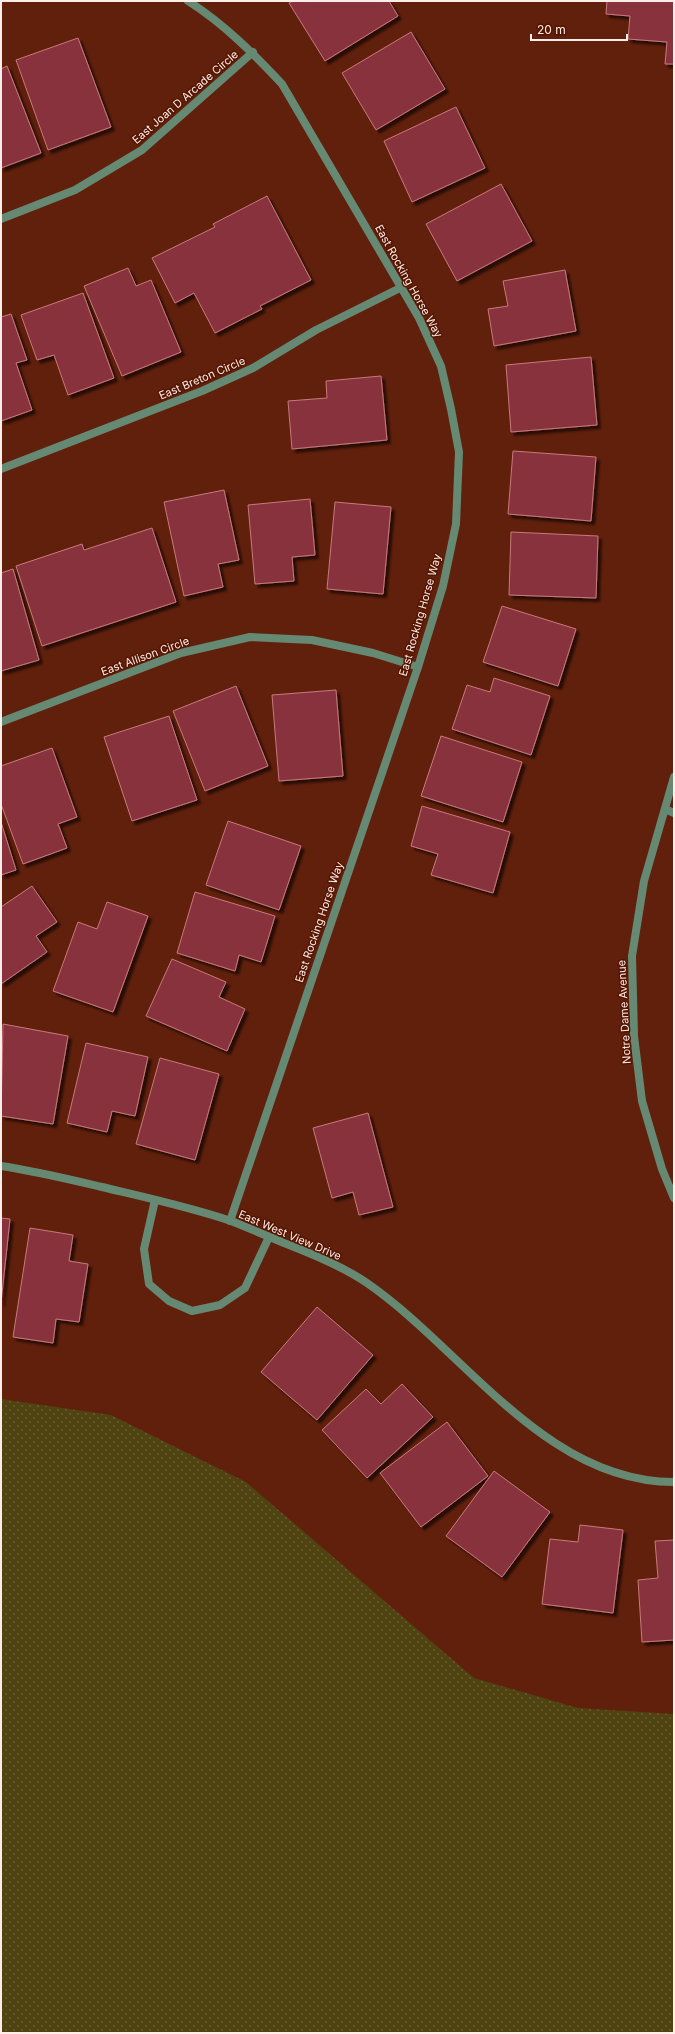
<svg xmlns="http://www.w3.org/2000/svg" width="675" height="2034" viewBox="0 0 675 2034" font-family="Inter,sans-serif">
	<defs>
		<pattern id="grass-dots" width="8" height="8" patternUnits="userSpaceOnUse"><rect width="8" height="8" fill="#4e4311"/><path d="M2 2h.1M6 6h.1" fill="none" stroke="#695e34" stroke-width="1.8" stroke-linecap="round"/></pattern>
		<filter id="shadow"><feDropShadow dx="3.5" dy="3.5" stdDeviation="1" flood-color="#0009"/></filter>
	</defs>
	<rect width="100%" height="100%" fill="#61200c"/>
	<path fill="url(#grass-dots)" d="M1 1399 111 1415 246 1482 474 1678 578 1708 674 1714V2033H1Z"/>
	<g fill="#88333c" stroke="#c8797c" filter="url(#shadow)">
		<path d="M293 1H389L398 16 325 61 289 3Z"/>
		<path d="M607 1H674V64H665L667 42 628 39 630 16 606 14Z"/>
		<path d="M411 32 445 89 376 130 342 73Z"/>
		<path d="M78 38 111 127 48 150 16 60Z"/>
		<path d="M7 66 41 153 1 168V69Z"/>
		<path d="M456 107 485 168 412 202 384 141Z"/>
		<path d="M501 184 532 241 457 281 426 224Z"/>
		<path d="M267 196 311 280 260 306 262 309 215 333 194 293 175 303 152 258 215 227 213 224Z"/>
		<path d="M128 268 136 286 151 280 181 352 122 376 84 286Z"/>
		<path d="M565 270 576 331 494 346 488 309 508 306 503 281Z"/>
		<path d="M83 293 114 378 68 395 54 355 37 360 21 315Z"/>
		<path d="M11 314 27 360 16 363 32 410 1 421V317Z"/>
		<path d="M591 357 597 425 511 432 506 365Z"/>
		<path d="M381 376 387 440 292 449 288 401 327 398 326 381Z"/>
		<path d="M513 451 596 457 591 521 508 514Z"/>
		<path d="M224 490 239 560 218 564 223 587 184 596 164 502Z"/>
		<path d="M310 499 315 555 292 557 294 581 255 584 248 505Z"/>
		<path d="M335 502 391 507 383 594 327 589Z"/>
		<path d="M152 528 176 602 42 646 16 566 82 544 84 550Z"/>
		<path d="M511 532 598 536 596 598 509 595Z"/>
		<path d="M13 569 39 660 1 671V573Z"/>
		<path d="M502 606 576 629 558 686 483 662Z"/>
		<path d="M494 678 550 696 531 755 452 729 467 685 490 692Z"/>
		<path d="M236 686 268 766 205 791 173 711Z"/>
		<path d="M336 690 343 776 279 781 272 695Z"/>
		<path d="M169 716 197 800 132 821 104 737Z"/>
		<path d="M441 736 522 762 503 822 421 796Z"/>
		<path d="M52 748 77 817 58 824 67 848 23 864 1 804V766Z"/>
		<path d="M422 806 510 832 493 893 431 875 438 854 411 846Z"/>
		<path d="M228 821 301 846 279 910 206 885Z"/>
		<path d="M1 822 16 870 1 875Z"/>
		<path d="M32 886 57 922 36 936 47 952 1 984V907Z"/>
		<path d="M195 892 275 916 261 962 239 955 235 971 177 953Z"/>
		<path d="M107 902 148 916 113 1012 53 991 78 922 97 929Z"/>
		<path d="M172 959 226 982 219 997 245 1009 227 1051 146 1016Z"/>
		<path d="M3 1024 68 1036 53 1124 1 1116Z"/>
		<path d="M86 1043 148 1057 135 1116 112 1111 107 1132 67 1123Z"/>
		<path d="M160 1058 219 1074 195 1160 136 1144Z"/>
		<path d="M368 1113 393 1207 359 1215 353 1192 332 1198 313 1128Z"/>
		<path d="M1 1218 10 1219 1 1303Z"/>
		<path d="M30 1228 73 1235 69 1261 88 1264 79 1322 56 1319 53 1343 13 1337Z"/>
		<path d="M317 1307 373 1355 317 1420 261 1372Z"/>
		<path d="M402 1384 433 1417 367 1478 322 1430 366 1389 381 1404Z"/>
		<path d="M447 1422 488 1476 421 1527 380 1473Z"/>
		<path d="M494 1471 550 1512 502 1577 446 1536Z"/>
		<path d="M580 1525 623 1530 613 1613 542 1604 550 1539 578 1542Z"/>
		<path d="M674 1540V1640L642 1642 638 1580 658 1578 655 1541Z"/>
	</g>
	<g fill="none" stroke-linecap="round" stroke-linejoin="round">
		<path stroke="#668973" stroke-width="8" d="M155 1200 144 1249 149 1284 169 1301 192 1311 220 1305 245 1288 269 1237"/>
		<g stroke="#668973" stroke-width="8">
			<path d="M188 1C224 24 253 53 282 84L419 318 441 366 451 409 459 452 456 524 443 586 418 667 230 1221"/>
			<path d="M1 219 75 190 142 150 253 52"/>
			<path d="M1 469 202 391 253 368 316 330 402 287"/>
			<path d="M1 722 181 653 250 637 312 640 373 653 418 667"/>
			<path d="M674 777 644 881 632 956 634 1036 642 1101 662 1169 674 1198"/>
			<path d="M665 809 674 813"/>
			<path d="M1 1166C35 1171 68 1179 102 1187 144 1197 190 1207 231 1221 249 1228 267 1236 284 1243 310 1253 344 1267 367 1283 463 1349 545 1482 674 1482"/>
		</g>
	</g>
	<g text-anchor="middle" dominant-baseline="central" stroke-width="3" stroke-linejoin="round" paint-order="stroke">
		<g font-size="11" fill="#feede8" stroke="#551501">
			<text transform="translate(185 97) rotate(-41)">East Joan D Arcade Circle</text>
			<text transform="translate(409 281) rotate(61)">East Rocking Horse Way</text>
			<text transform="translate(202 378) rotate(-23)">East Breton Circle</text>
			<text transform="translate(420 615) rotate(-74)">East Rocking Horse Way</text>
			<text transform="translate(145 656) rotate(-20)">East Allison Circle</text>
			<text transform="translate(319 922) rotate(-71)">East Rocking Horse Way</text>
			<text transform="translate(624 1012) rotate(-93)">Notre Dame Avenue</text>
			<text transform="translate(290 1235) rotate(23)">East West View Drive</text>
		</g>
	</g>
	<rect width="675" height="2034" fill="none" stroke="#feede8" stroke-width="4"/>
	<path d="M531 34v6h96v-6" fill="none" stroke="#feede8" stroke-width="2"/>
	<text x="537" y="34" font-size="12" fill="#feede8" stroke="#551501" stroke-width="3" paint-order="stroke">20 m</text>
</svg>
